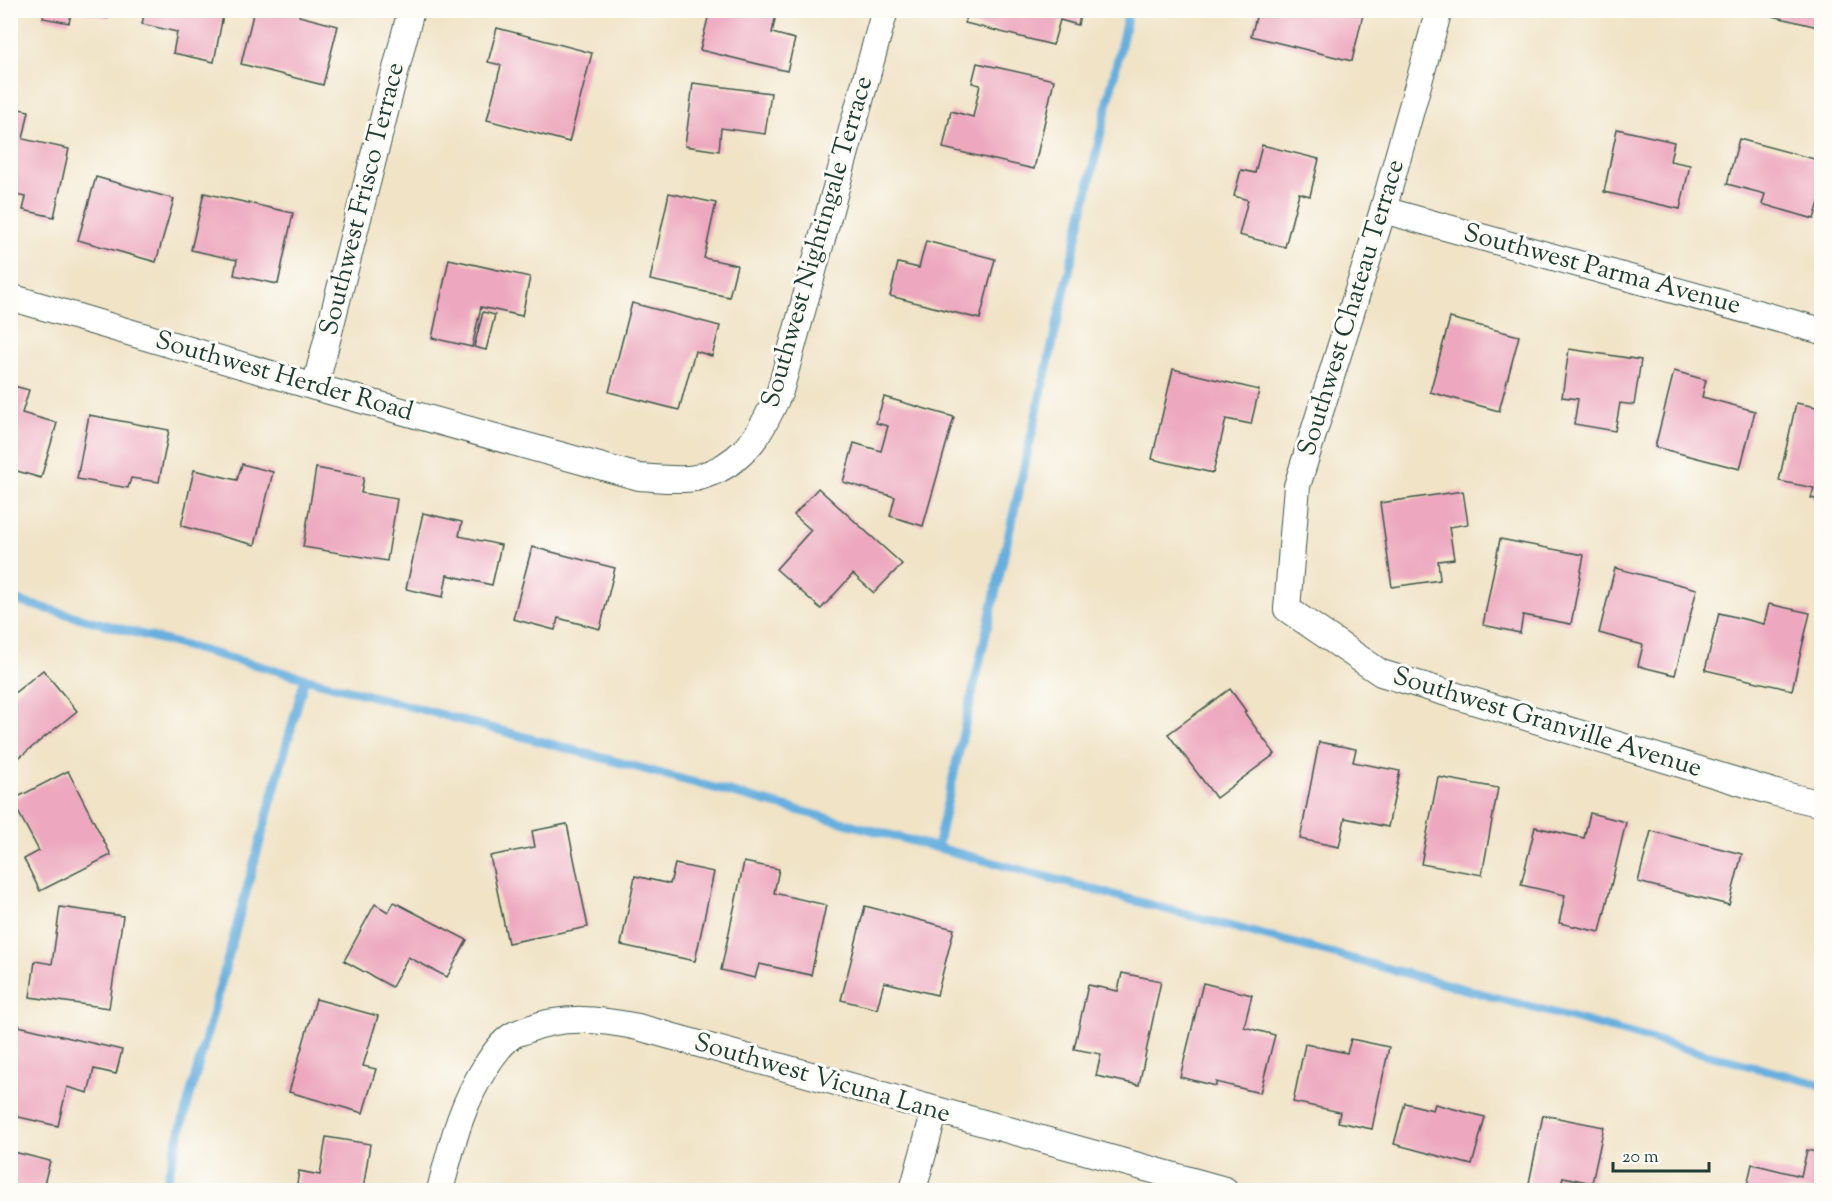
<svg xmlns="http://www.w3.org/2000/svg" width="1832" height="1201" viewBox="0 0 1832 1201" font-family="'Sorts Mill Goudy',serif">
	<rect width="100%" height="100%" fill="#fdfcf7"/>
	<filter id="ink" filterUnits="userSpaceOnUse"><feTurbulence type="fractalNoise" baseFrequency=".0167" numOctaves="2"/><feDisplacementMap in="SourceGraphic" scale="12" xChannelSelector="R" yChannelSelector="G"/><feConvolveMatrix kernelMatrix="1 2 1 2 8 2 1 2 1" color-interpolation-filters="sRGB"/></filter>
	<filter id="wash" filterUnits="userSpaceOnUse"><feTurbulence type="fractalNoise" baseFrequency=".008" numOctaves="4" result="noise"/><feDisplacementMap in="SourceGraphic" scale="24" xChannelSelector="R" yChannelSelector="G"/><feGaussianBlur stdDeviation="1.35" result="paint"/><feColorMatrix in="noise" values="0 0 0 0 0 0 0 0 0 0 0 0 0 0 0 0 0 1.4 0 .05"/><feComposite in="paint" operator="in"/></filter>
	<g filter="url(#wash)">
		<rect width="100%" height="100%" fill="#f0e3c6"/>
		<g fill="none" stroke-linecap="round" stroke-linejoin="round">
			<g stroke="#66afde" stroke-width="9">
				<path d="M10 599 1822 1085"/>
				<path d="M937 847 1129 10"/>
				<path d="M164 1190 305 678"/>
			</g>
		</g>
		<g id="blocks">
			<g fill="#eda8bf">
				<path d="M44 10H72L69 23 43 18Z"/>
				<path d="M72 10H110L108 18Z"/>
				<path d="M145 10H224L214 62 173 53 177 32 142 24Z"/>
				<path d="M254 10H300L299 16 338 26 323 85 241 64Z"/>
				<path d="M710 10H777L772 33 795 39 787 71 700 50Z"/>
				<path d="M968 10H1081L1078 25 1060 20 1053 45 965 23Z"/>
				<path d="M1258 10H1364L1352 61 1251 36Z"/>
				<path d="M1761 10H1822V28L1760 13Z"/>
				<path d="M497 28 592 53 569 142 487 120 501 65 488 62Z"/>
				<path d="M977 63 1054 80 1034 169 943 148 951 111 973 117 980 85 972 83Z"/>
				<path d="M693 83 771 93 765 134 721 128 719 151 685 146Z"/>
				<path d="M10 107 29 111 23 139 69 149 54 217 23 210 26 197 10 194Z"/>
				<path d="M1617 129 1674 142 1670 161 1690 165 1680 209 1604 192Z"/>
				<path d="M1739 139 1822 161V193L1814 219 1762 204 1765 194 1727 184Z"/>
				<path d="M1262 145 1319 159 1310 196 1299 193 1285 247 1239 235 1248 200 1234 196 1241 170 1255 173Z"/>
				<path d="M96 177 174 199 156 262 78 240Z"/>
				<path d="M204 193 293 213 278 284 234 275 237 260 191 250Z"/>
				<path d="M669 193 716 203 704 258 737 265 729 297 650 280Z"/>
				<path d="M926 241 995 259 980 319 890 296 898 263 919 268Z"/>
				<path d="M449 259 530 277 522 316 481 307 472 347 432 338Z"/>
				<path d="M632 303 720 326 712 356 695 351 679 410 609 392Z"/>
				<path d="M483 312 495 315 486 350 474 347Z"/>
				<path d="M1450 318 1519 336 1499 411 1430 392Z"/>
				<path d="M1569 349 1641 360 1634 405 1620 403 1615 431 1574 424 1578 399 1562 397Z"/>
				<path d="M1173 369 1259 390 1251 424 1226 419 1213 473 1152 459Z"/>
				<path d="M1674 371 1706 380 1702 397 1755 411 1740 469 1655 447Z"/>
				<path d="M10 385 29 390 22 413 57 423 41 478 10 469Z"/>
				<path d="M884 397 954 417 923 526 890 516 895 497 843 482 854 443 881 451 888 426 876 423Z"/>
				<path d="M1796 403 1822 408V501L1811 498 1814 488 1779 481Z"/>
				<path d="M89 415 169 430 159 482 131 478 128 488 77 479Z"/>
				<path d="M242 464 273 472 255 545 181 526 194 470 237 480Z"/>
				<path d="M316 468 364 477 361 493 397 499 387 561 303 547Z"/>
				<path d="M818 488 902 564 874 593 853 574 821 609 776 569 811 530 794 515Z"/>
				<path d="M1463 491 1468 524 1449 527 1454 559 1438 561 1440 580 1392 587 1380 503Z"/>
				<path d="M423 513 462 522 459 536 501 545 492 585 447 575 443 597 406 589Z"/>
				<path d="M1500 539 1584 555 1571 624 1523 615 1520 633 1483 625Z"/>
				<path d="M532 547 615 568 600 629 558 618 555 630 513 619Z"/>
				<path d="M1615 568 1697 589 1675 675 1638 666 1643 645 1599 633Z"/>
				<path d="M1769 604 1810 613 1792 690 1705 670 1719 613 1764 624Z"/>
				<path d="M43 670 77 711 10 765V692L13 694Z"/>
				<path d="M1230 689 1246 711 1244 712 1275 754 1216 798 1168 734Z"/>
				<path d="M1319 742 1356 749 1353 762 1400 771 1388 827 1345 818 1339 847 1300 839Z"/>
				<path d="M68 771 111 855 40 891 24 859 39 851 12 800Z"/>
				<path d="M1438 777 1498 788 1482 875 1421 864Z"/>
				<path d="M1590 813 1626 822 1600 932 1559 923 1565 895 1521 885 1535 827 1584 838Z"/>
				<path d="M567 824 588 927 508 943 490 856 535 847 532 831Z"/>
				<path d="M1651 831 1742 854 1729 905 1638 882Z"/>
				<path d="M744 862 779 869 774 893 826 905 811 975 759 964 755 978 721 970Z"/>
				<path d="M675 864 714 872 695 961 621 945 635 876 670 884Z"/>
				<path d="M394 902 467 940 447 977 408 957 392 987 344 961 375 904 388 912Z"/>
				<path d="M865 906 954 929 937 995 884 982 877 1009 841 1000Z"/>
				<path d="M60 907 123 916 109 1008 30 997 35 961 52 964Z"/>
				<path d="M1122 973 1161 981 1139 1085 1096 1076 1101 1054 1074 1049 1088 985 1118 991Z"/>
				<path d="M1203 983 1252 995 1244 1027 1275 1035 1260 1093 1216 1082V1086L1180 1077Z"/>
				<path d="M316 999 378 1016 363 1066 376 1069 363 1113 289 1092Z"/>
				<path d="M10 1024 122 1050 116 1074 94 1069 88 1093 67 1087 58 1126 10 1115Z"/>
				<path d="M1351 1039 1389 1047 1372 1129 1338 1122 1340 1112 1293 1102 1305 1044 1347 1053Z"/>
				<path d="M1405 1103 1433 1110 1435 1104 1485 1117 1472 1165 1394 1144Z"/>
				<path d="M1543 1115 1604 1127 1592 1183 1563 1177 1560 1190H1540L1528 1188Z"/>
				<path d="M326 1137 370 1144 363 1190H296L299 1171 320 1175Z"/>
				<path d="M1807 1150 1822 1153V1190H1746L1752 1164 1801 1176Z"/>
				<path d="M10 1151 50 1161 43 1188 51 1190H10Z"/>
			</g>
		</g>
	</g>
	<g filter="url(#ink)">
		<use href="#blocks" fill-opacity="0" stroke="#3e564a" stroke-width="1.5"/>
		<g fill="none" stroke-linecap="round" stroke-linejoin="round">
			<defs>
				<g id="street">
					<path d="M1439 10 1383 210 1297 486 1287 609 1381 673 1776 793 1822 804"/>
					<path d="M1383 210 1822 331"/>
					<path d="M10 297 315 387 639 477C657 478 677 481 695 478 701 477 707 474 713 472 750 456 764 426 780 391L885 10"/>
					<path d="M315 387 411 10"/>
					<path d="M440 1190C452 1145 460 1107 486 1066 493 1055 501 1043 513 1035 516 1033 522 1032 526 1030 563 1015 599 1019 638 1027L1225 1190"/>
					<path d="M913 1190 935 1110"/>
				</g>
			</defs>
			<use href="#street" stroke="#3e564a" stroke-width="28"/>
			<use href="#street" stroke="#fff" stroke-width="26"/>
		</g>
	</g>
	<g text-anchor="middle" dominant-baseline="central" stroke-width="6" stroke-linejoin="round" paint-order="stroke">
		<g font-size="26" fill="#1f3d34" stroke="#fdfcf7">
			<text transform="translate(363 199) rotate(-76)">Southwest Frisco Terrace</text>
			<text transform="translate(818 242) rotate(-74)">Southwest Nightingale Terrace</text>
			<text transform="translate(1602 270) rotate(15)">Southwest Parma Avenue</text>
			<text transform="translate(1352 308) rotate(-73)">Southwest Chateau Terrace</text>
			<text transform="translate(284 377) rotate(16)">Southwest Herder Road</text>
			<text transform="translate(1547 723) rotate(17)">Southwest Granville Avenue</text>
			<text transform="translate(822 1079) rotate(16)">Southwest Vicuna Lane</text>
		</g>
	</g>
	<rect width="1832" height="1201" fill="none" stroke="#fdfcf7" stroke-width="36"/>
	<path d="M1613 1162v9h96v-9" fill="none" stroke="#1f3d34" stroke-width="3"/>
	<text x="1622" y="1162" font-size="18" fill="#1f3d34" stroke="#fdfcf7" stroke-width="4.5" paint-order="stroke">20 m</text>
</svg>
